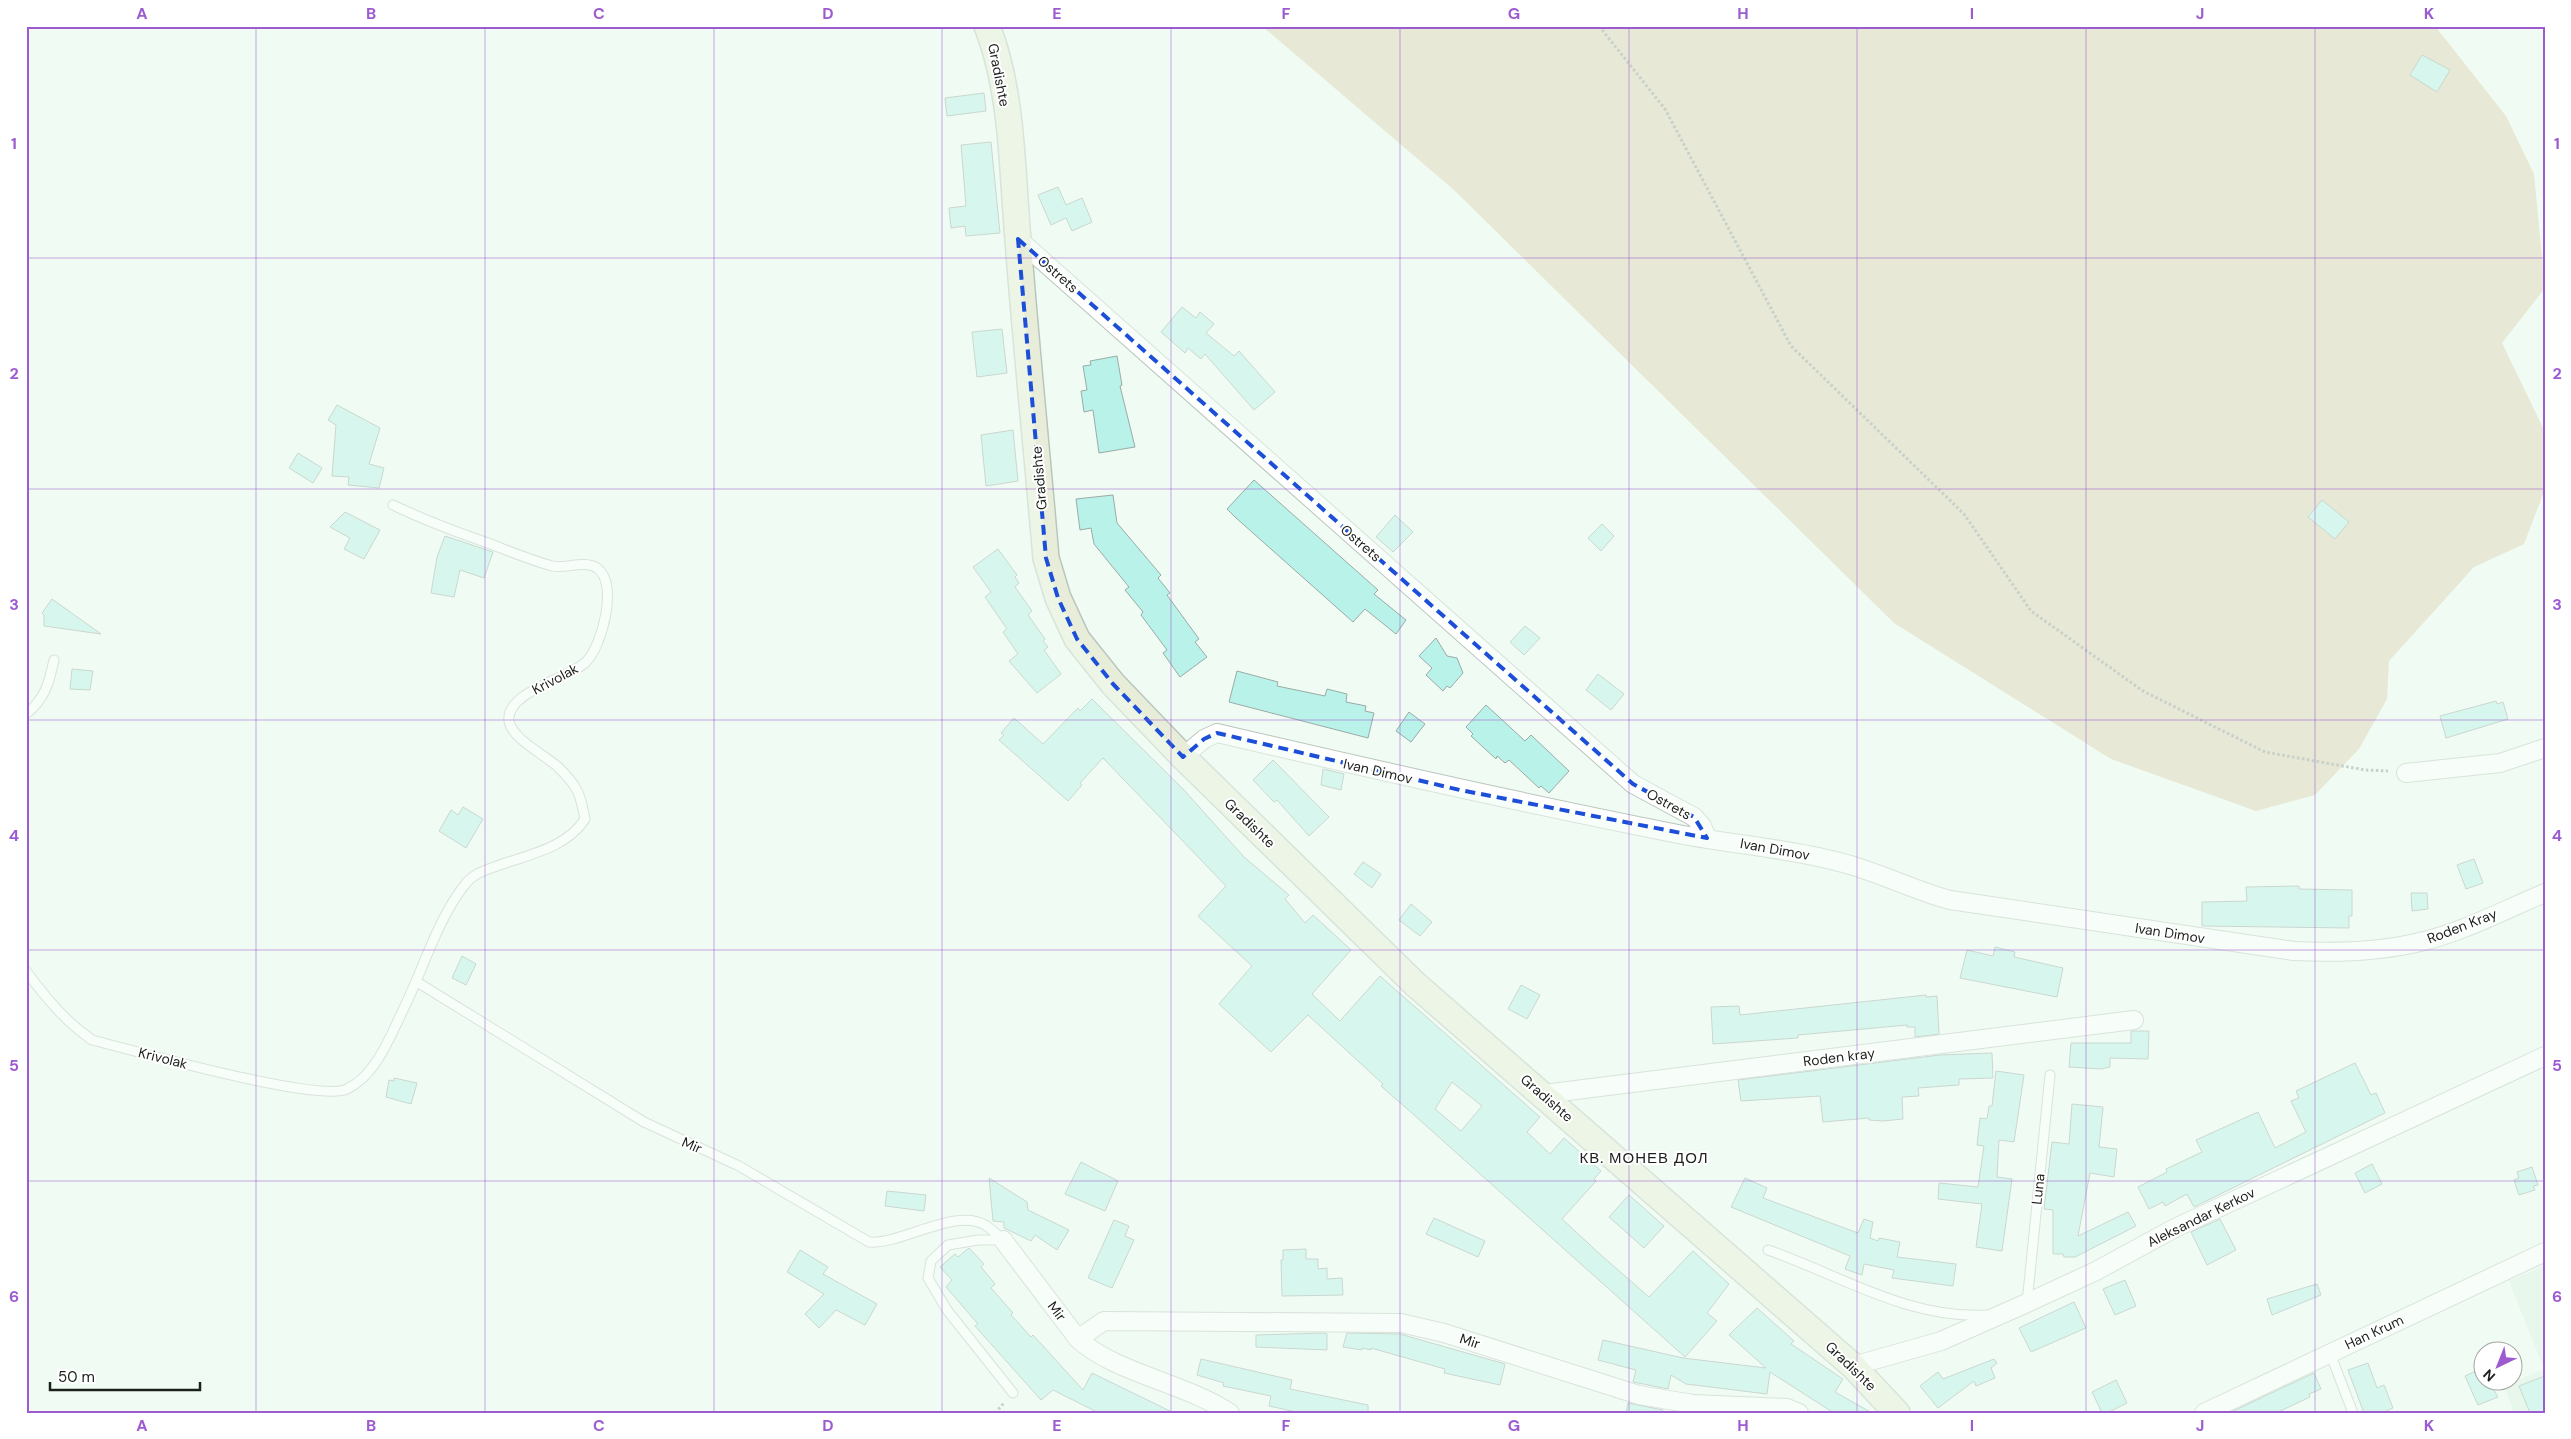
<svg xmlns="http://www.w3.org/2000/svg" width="2571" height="1439" viewBox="0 0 2571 1439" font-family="'DM Sans',sans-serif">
	<rect width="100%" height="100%" fill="#f0fcf3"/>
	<path fill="#def1e2" d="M2545 1265V1413H2514L2504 1386 2544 1369 2509 1281Z"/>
	<path fill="#dbd0b2" d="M1262 26H1876L1882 29 1928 26H2435L2506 116 2534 174 2545 288 2502 343 2545 432V489L2524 544 2474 567 2389 661 2387 699 2359 749 2315 795 2256 811 2111 759 1894 623 1454 190Z"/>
	<g fill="#b8f2e8" stroke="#9baba8" fill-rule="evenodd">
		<path d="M2422 55 2450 70 2437 92 2410 75Z"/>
		<path d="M984 93 986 111 947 116 945 98Z"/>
		<path d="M991 142 1000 233 966 236 965 226 951 228 949 208 966 206 961 145Z"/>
		<path d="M1058 187 1066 205 1082 198 1092 222 1072 231 1066 218 1051 225 1038 195Z"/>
		<path d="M1182 307 1196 318 1200 312 1214 324 1206 333 1234 356 1239 351 1275 392 1254 410 1205 354 1201 359 1188 348 1185 353 1161 332Z"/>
		<path d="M1002 329 1007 373 977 377 972 332Z"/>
		<path d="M1117 356 1122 385 1120 386 1135 447 1099 453 1093 410 1084 412 1081 391 1087 390 1083 366 1091 365 1090 361Z"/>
		<path d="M337 405 380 428 369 464 384 468 379 488 348 485 349 477 332 476 336 425 328 420Z"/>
		<path d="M1013 430 1018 481 986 486 981 435Z"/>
		<path d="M298 453 322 468 313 483 289 468Z"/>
		<path d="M1254 480 1378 590 1374 594 1406 620 1396 634 1365 609 1353 622 1235 517 1227 509Z"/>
		<path d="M1113 495 1117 523 1161 575 1158 578 1170 593 1167 595 1199 639 1195 642 1207 657 1180 677 1163 653 1167 650 1141 615 1143 612 1125 590 1129 587 1094 544 1091 528 1080 530 1076 499Z"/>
		<path d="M2322 500 2349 522 2335 539 2308 517Z"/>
		<path d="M345 512 380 530 364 559 344 549 350 538 330 527Z"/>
		<path d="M1395 515 1413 532 1393 552 1376 537Z"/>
		<path d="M1602 524 1614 536 1601 551 1588 538Z"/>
		<path d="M445 536 493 552 484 578 460 570 454 597 431 593 437 557Z"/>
		<path d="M998 549 1017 575 1015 577 1019 583 1015 587 1032 611 1028 615 1045 639 1043 641 1048 647 1044 650 1061 674 1037 693 1009 661 1018 654 1003 632 1007 629 985 597 991 592 973 567Z"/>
		<path d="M52 599 101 634 44 626V615L42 613Z"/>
		<path d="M1525 626 1540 638 1524 655 1510 642Z"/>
		<path d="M1436 638 1447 656 1457 658 1463 673 1450 688 1447 686 1443 691 1426 675 1432 668 1419 656Z"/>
		<path d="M72 669 93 671 90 690 70 689Z"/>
		<path d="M1237 671 1278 682 1277 686 1325 696 1327 689 1347 694 1346 702 1366 706 1365 711 1374 713 1368 738 1229 702Z"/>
		<path d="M1598 674 1624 694 1611 710 1586 690Z"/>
		<path d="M1092 699 1183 789 1244 857 1289 895 1285 899 1305 923 1313 915 1351 950 1312 994 1340 1021 1380 976 1540 1117 1527 1132 1550 1154 1564 1138 1601 1171 1594 1179 1596 1181 1562 1219 1602 1256 1649 1297 1693 1251 1729 1284 1707 1313 1717 1321 1685 1357 1413 1114 1381 1086 1383 1084 1308 1015 1271 1052 1219 1004 1252 966 1198 916 1226 886 1103 758 1080 783 1082 785 1068 801 999 740 1004 735 1001 733 1014 718 1043 744 1078 708 1080 711ZM1452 1082 1482 1106 1461 1131 1435 1109Z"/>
		<path d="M2496 701 2497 704 2503 702 2508 719 2446 738 2440 716Z"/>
		<path d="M1486 705 1525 741 1531 735 1569 771 1549 793 1541 786 1539 788 1509 760 1505 763 1497 756 1496 759 1471 736 1473 734 1466 727Z"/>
		<path d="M1409 712 1425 724 1411 742 1396 731Z"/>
		<path d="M1273 760 1329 817 1309 836 1277 800 1274 802 1253 780Z"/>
		<path d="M1323 769 1344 774 1341 790 1321 785Z"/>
		<path d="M463 807 483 819 466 848 439 831 451 810 458 815Z"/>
		<path d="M2474 859 2483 883 2466 889 2457 865Z"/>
		<path d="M1363 862 1381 874 1372 888 1354 874Z"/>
		<path d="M2299 886V889L2352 890V916H2349V928L2202 926V902L2247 901 2246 887Z"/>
		<path d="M2411 893H2427L2428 909 2412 911Z"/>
		<path d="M1411 904 1432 922 1420 936 1399 920Z"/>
		<path d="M1995 947 2015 952 2014 957 2063 968 2057 997 1960 978 1967 950 1993 956Z"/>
		<path d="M462 956 476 964 466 985 452 978Z"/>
		<path d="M1521 985 1540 995 1527 1019 1508 1009Z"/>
		<path d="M1926 995V997L1937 996 1939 1034 1915 1037V1027H1907V1025L1798 1035V1038L1713 1044 1711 1007 1739 1006 1740 1015Z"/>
		<path d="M2131 1031H2149L2148 1059 2110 1058V1067L2101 1069 2069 1067 2071 1043H2131Z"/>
		<path d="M1992 1053 1993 1078 1959 1079V1085L1918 1088 1919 1096 1902 1097 1903 1119 1883 1121 1869 1120V1118L1823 1122 1820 1096 1741 1101 1738 1080 1940 1055Z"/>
		<path d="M2355 1063 2371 1095 2376 1093 2385 1113 2194 1207 2187 1194 2165 1206 2163 1202 2149 1209 2138 1187 2167 1172 2166 1169 2202 1152 2196 1140 2258 1112 2275 1148 2306 1132 2291 1101 2299 1098 2296 1091Z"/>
		<path d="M1996 1071 2024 1075 2014 1142 1999 1140 1997 1177 2012 1179 2002 1251 1976 1247 1982 1204 1938 1199 1939 1183 1978 1187 1984 1146 1977 1145 1980 1118 1987 1119 1989 1106H1992Z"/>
		<path d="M394 1078 417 1083 411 1104 386 1097 389 1080 394 1081Z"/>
		<path d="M2072 1104 2103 1107 2099 1147 2117 1149 2114 1177 2090 1173 2078 1236 2128 1212 2136 1226 2075 1257H2064L2063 1254H2053V1210L2044 1209 2052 1142 2069 1144Z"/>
		<path d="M1081 1162 1118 1181 1105 1211 1065 1194Z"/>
		<path d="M2372 1164 2382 1184 2365 1193 2355 1173Z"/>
		<path d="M2532 1167 2538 1185 2533 1186 2535 1190 2519 1195 2514 1180 2519 1178 2517 1172Z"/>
		<path d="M989 1178 1027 1202 1028 1210 1069 1230 1057 1250 1035 1235 1031 1241 1004 1228V1222L993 1221Z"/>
		<path d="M1745 1178 1767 1188 1763 1198 1858 1233 1864 1219 1873 1222 1870 1238 1878 1241 1879 1238 1900 1242 1897 1257 1956 1264 1953 1286 1892 1278 1894 1270 1864 1264 1862 1275 1845 1269 1850 1256 1731 1207Z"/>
		<path d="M887 1191 926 1195 924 1211 885 1206Z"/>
		<path d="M1629 1195 1664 1226 1644 1248 1609 1217Z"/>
		<path d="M1434 1218 1485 1241 1478 1257 1426 1234Z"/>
		<path d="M2220 1219 2236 1250 2207 1265 2191 1232Z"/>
		<path d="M1114 1220 1129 1226 1125 1236 1134 1240 1112 1288 1088 1278Z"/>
		<path d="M969 1248 984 1264 981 1267 995 1284 991 1288 1013 1313 1011 1315 1031 1337 1033 1335 1083 1390 1092 1373 1174 1413H1099L1053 1390 1041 1400 975 1326 978 1324 946 1287 952 1280 940 1267 955 1254 958 1257Z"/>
		<path d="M1306 1249V1259H1318V1269L1327 1268V1279L1342 1278 1343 1295 1282 1296 1281 1260H1283V1250Z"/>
		<path d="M800 1250 828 1267 823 1274 877 1304 865 1325 836 1310 819 1328 805 1314 824 1294 787 1272Z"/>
		<path d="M2125 1280 2136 1306 2115 1315 2103 1289Z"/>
		<path d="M2317 1284 2321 1295 2272 1315 2267 1299Z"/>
		<path d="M2074 1302 2086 1328 2031 1352 2019 1328Z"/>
		<path d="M1757 1308 1794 1341 1791 1344 1843 1379 1835 1392 1872 1413H1834L1770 1372 1767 1394 1686 1384 1671 1375 1668 1389 1633 1382 1636 1370 1598 1360 1603 1340 1683 1358 1766 1368 1729 1335Z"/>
		<path d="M1323 1333 1327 1334V1350L1256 1347V1335Z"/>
		<path d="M1347 1333 1400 1334 1505 1364 1500 1385 1444 1373 1445 1369 1371 1348V1350L1362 1348V1350L1343 1347Z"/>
		<path d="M1201 1359 1292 1380 1290 1389 1368 1405V1413H1301L1269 1406 1271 1396 1223 1386 1224 1383 1197 1375Z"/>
		<path d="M1994 1359 1997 1363 1991 1368 1995 1378 1976 1386 1974 1381 1938 1408 1920 1386 1938 1372 1943 1379Z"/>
		<path d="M2368 1363 2377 1388 2384 1385 2393 1408 2381 1413H2364L2348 1370Z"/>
		<path d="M2482 1368 2484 1382H2489L2498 1397 2478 1405 2465 1376Z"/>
		<path d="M2314 1373 2321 1389 2309 1394 2310 1397 2276 1413H2229Z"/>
		<path d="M2545 1376V1413H2530L2519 1386Z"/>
		<path d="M2116 1380 2127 1403 2107 1413H2102L2092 1392Z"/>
		<path d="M1628 1403 1663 1410 1662 1413H1626Z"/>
	</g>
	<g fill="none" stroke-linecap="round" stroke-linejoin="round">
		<defs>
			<g id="lane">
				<path d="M26 714C45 699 49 683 54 660"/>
				<path d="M26 971C46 998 65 1021 92 1040 132 1050 319 1103 347 1089 376 1075 390 1037 403 1010 423 970 438 917 467 882 474 874 487 869 497 866 527 855 567 848 585 819 583 810 581 795 575 787 571 780 564 773 558 767 545 755 512 739 509 721 505 692 570 678 586 662 602 646 619 583 597 568 585 560 565 569 552 566 530 560 509 551 488 543 456 532 424 520 393 505"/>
				<path d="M417 982 644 1122 739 1166 869 1242C900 1245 956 1207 985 1225 992 1229 997 1235 1003 1240"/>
				<path d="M1003 1240H978L948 1245 931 1261 928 1278 947 1310 1013 1393"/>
				<path d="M1768 1250C1840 1275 1909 1320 1988 1315"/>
				<path d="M2027 1303 2050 1075"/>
				<path d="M2330 1353 2353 1413"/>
			</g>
			<g id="street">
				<path d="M1018 239 1633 784 1694 817 1702 826 1707 838"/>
				<path d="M1183 757 1204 739 1217 733C1367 768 1517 802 1668 832 1725 844 1783 847 1839 862 1877 871 1912 890 1950 900L2294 951C2336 953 2379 952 2420 942 2463 932 2504 910 2545 893"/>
				<path d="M2406 773 2500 763 2545 748"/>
				<path d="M1544 1094 2134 1020"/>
				<path d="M1003 1240 1078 1339C1115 1373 1185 1383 1230 1413"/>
				<path d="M1078 1339 1104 1321 1401 1323 1444 1333 1639 1395 1693 1404 1787 1408 1799 1413"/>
				<path d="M1853 1366 1941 1341 2027 1303 2096 1271 2175 1228 2545 1056"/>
				<path d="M2204 1413 2545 1252"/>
			</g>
			<path id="secondary" d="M987 26C1013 92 1012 171 1018 240 1026 346 1037 452 1046 558L1058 598 1077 639 1113 684 1183 757 1415 984 1853 1366 1897 1413"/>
		</defs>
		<use href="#lane" stroke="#bac6bd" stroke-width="11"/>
		<use href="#street" stroke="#bac6bd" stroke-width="20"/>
		<use href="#secondary" stroke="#bac6bd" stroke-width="28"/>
		<g stroke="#969e97" stroke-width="3" stroke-dasharray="2.5 2.5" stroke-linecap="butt">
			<path d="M1599 26 1665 109 1791 346 1964 514 2031 611 2143 691 2265 752 2365 770 2388 771"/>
			<path d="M995 1413 1004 1403"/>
		</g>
		<use href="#lane" stroke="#fff" stroke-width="9"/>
		<use href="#street" stroke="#fff" stroke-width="18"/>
		<use href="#secondary" stroke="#e8edd9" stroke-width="25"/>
	</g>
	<path d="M0 0H2571V1439H0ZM1018 239 1633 784 1694 817 1707 838 1460 790 1217 733 1204 739 1183 757 1113 684 1077 639 1058 598 1046 558Z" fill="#f0fcf3" fill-opacity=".55" fill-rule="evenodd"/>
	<path fill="none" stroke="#1d4ed8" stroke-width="4" stroke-dasharray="10 6" stroke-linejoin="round" d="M1018 239 1633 784 1694 817 1707 838 1460 790 1217 733 1204 739 1183 757 1113 684 1077 639 1058 598 1046 558Z"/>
	<path fill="none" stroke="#9d5bd0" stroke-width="1" stroke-opacity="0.55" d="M256 26V1413M485 26V1413M714 26V1413M942 26V1413M1171 26V1413M1400 26V1413M1629 26V1413M1857 26V1413M2086 26V1413M2315 26V1413M26 258H2545M26 489H2545M26 720H2545M26 950H2545M26 1181H2545"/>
	<g text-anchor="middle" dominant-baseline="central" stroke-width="4" stroke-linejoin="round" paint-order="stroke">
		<g font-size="14" fill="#1c201c" stroke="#fff">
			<text transform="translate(999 75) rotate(79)">Gradishte</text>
			<text transform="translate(1058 274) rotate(41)">Ostrets</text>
			<text transform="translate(1039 478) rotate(-95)">Gradishte</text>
			<text transform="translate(1361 543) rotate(41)">Ostrets</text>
			<text transform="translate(555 679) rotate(-28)">Krivolak</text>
			<text transform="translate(1378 771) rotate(13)">Ivan Dimov</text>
			<text transform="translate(1669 804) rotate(29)">Ostrets</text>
			<text transform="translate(1250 823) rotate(44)">Gradishte</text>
			<text transform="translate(1775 849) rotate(10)">Ivan Dimov</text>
			<text transform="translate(2462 926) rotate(-21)">Roden Kray</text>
			<text transform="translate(2170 933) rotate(9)">Ivan Dimov</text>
			<text transform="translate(1839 1057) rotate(-7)">Roden kray</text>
			<text transform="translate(163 1058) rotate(14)">Krivolak</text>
			<text transform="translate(1547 1098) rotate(41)">Gradishte</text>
			<text transform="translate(692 1145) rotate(24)">Mir</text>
			<text transform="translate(2038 1189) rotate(-84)">Luna</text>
			<text transform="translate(2201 1217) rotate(-26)">Aleksandar Kerkov</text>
			<text transform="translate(1057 1311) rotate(53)">Mir</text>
			<text transform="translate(2374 1332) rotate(-25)">Han Krum</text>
			<text transform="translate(1470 1341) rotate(18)">Mir</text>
			<text transform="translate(1851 1366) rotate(44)">Gradishte</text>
		</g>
		<g font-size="15" letter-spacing="1" fill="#1c201c" stroke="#fff">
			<text x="1644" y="1158">КВ. МОНЕВ ДОЛ</text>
		</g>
	</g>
	<rect width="2571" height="1439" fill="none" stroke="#ffffff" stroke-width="55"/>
	<g transform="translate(2498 1366) rotate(223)"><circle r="24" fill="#ffffff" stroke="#a4a6a4"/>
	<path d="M0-4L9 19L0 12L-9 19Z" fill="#9d5bd0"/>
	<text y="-8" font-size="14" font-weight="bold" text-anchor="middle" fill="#1c201c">N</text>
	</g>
	<path d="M50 1382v8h150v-8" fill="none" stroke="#1c201c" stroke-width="2.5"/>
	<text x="58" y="1382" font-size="15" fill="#1c201c" stroke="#ffffff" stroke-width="4" paint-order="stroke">50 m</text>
	<rect x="28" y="28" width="2516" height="1384" fill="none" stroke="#9d5bd0" stroke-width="2"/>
	<g font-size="16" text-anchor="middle" font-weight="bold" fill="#9d5bd0">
		<text x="142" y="19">A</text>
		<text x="371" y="19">B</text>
		<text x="599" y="19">C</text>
		<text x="828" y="19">D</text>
		<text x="1057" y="19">E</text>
		<text x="1286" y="19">F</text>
		<text x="1514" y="19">G</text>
		<text x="1743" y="19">H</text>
		<text x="1972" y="19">I</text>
		<text x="2200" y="19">J</text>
		<text x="2429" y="19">K</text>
		<text x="14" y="149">1</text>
		<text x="2557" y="149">1</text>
		<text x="14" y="379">2</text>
		<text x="2557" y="379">2</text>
		<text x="14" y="610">3</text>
		<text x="2557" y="610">3</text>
		<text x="14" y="841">4</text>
		<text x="2557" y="841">4</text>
		<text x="14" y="1071">5</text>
		<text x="2557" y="1071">5</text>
		<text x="14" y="1302">6</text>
		<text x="2557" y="1302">6</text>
		<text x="142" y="1431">A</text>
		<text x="371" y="1431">B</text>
		<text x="599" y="1431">C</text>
		<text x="828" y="1431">D</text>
		<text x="1057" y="1431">E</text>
		<text x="1286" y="1431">F</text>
		<text x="1514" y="1431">G</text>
		<text x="1743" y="1431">H</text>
		<text x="1972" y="1431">I</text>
		<text x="2200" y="1431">J</text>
		<text x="2429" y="1431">K</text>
	</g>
</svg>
